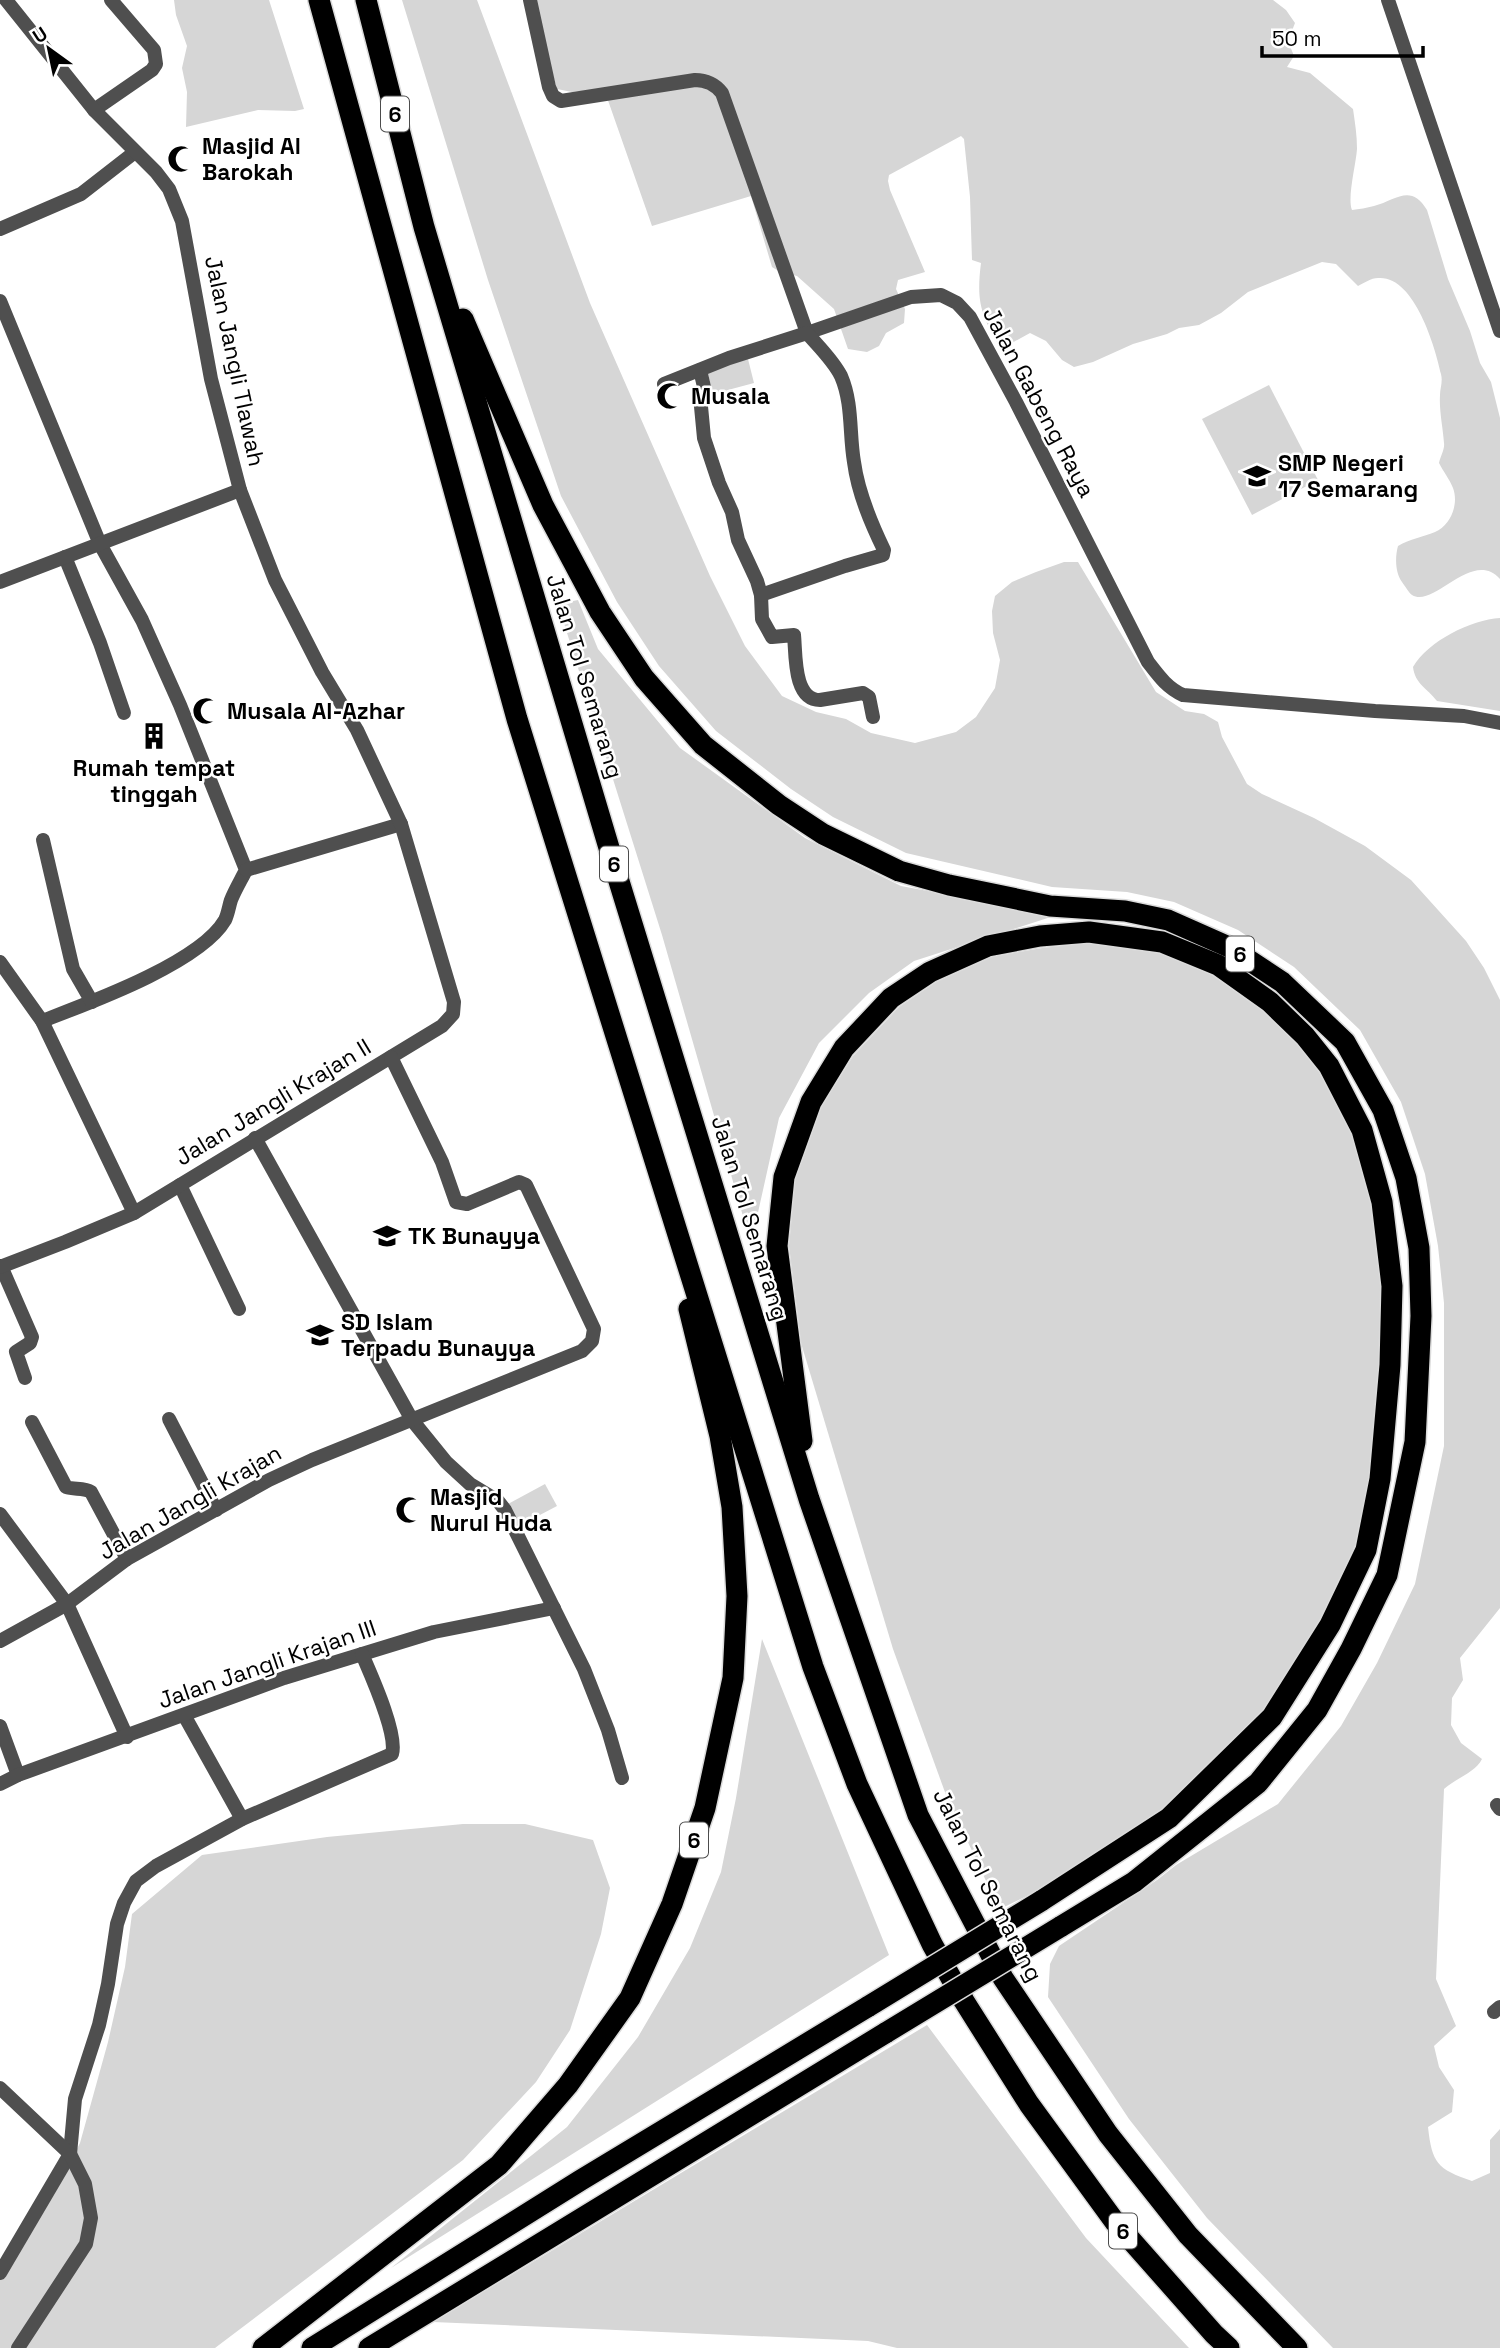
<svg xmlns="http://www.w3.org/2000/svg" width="1500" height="2348" viewBox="0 0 1500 2348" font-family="'Space Grotesk',sans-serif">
	<rect width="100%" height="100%" fill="#fff"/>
	<g fill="#d6d6d6">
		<path d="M174 0H269L304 109 295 111 258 110 186 127 187 92 182 68 187 46 176 15Z"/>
		<path d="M402 0H477L590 303 710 576 745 646 782 696 816 712 846 719 871 733 915 743 956 732 976 717 995 688 1000 660 993 633 992 611 995 596 1012 582 1036 572 1064 562H1078L1156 692 1185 711 1204 714 1218 722 1222 737 1247 784 1262 794 1314 818 1365 846 1411 880 1466 941 1484 968 1500 1000V1608L1460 1658 1463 1680 1452 1698 1451 1725 1461 1743 1482 1759C1475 1773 1456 1778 1444 1789L1436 1979 1456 2026 1434 2046 1439 2067 1454 2090 1452 2112 1428 2127C1432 2163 1437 2169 1472 2181L1490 2173V2140L1500 2129V2348H1333L1207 2218 1129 2119 1048 1997 1050 1964 1059 1946 1157 1880 1176 1865 1278 1804 1341 1726 1377 1663 1415 1584 1444 1446V1303L1438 1246 1425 1174 1401 1102 1360 1030 1294 967 1238 930 1174 902 1127 892 1052 887 906 853 833 817 791 789 716 731 659 666 617 602 561 496 488 280Z"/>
		<path d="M531 0H1273L1286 10 1295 23 1288 41 1294 56 1287 67 1310 73 1353 109C1355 123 1357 135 1357 149 1356 164 1347 198 1352 210 1359 209 1367 208 1374 206 1396 200 1411 183 1427 210L1448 279 1470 331 1480 363 1491 382 1500 418V579C1472 548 1434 609 1412 595 1409 593 1405 586 1402 582 1395 572 1395 557 1398 546 1410 539 1423 537 1435 532 1451 525 1459 504 1453 488 1450 480 1443 471 1439 463 1440 457 1445 449 1444 443 1443 428 1439 411 1440 395 1440 388 1443 382 1441 374 1435 346 1414 275 1378 278 1371 278 1364 283 1358 286L1336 264 1322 262 1248 292 1221 313 1199 325 1179 328 1167 334 1133 344 1093 362 1074 367 1062 360 1046 341 1030 333 1001 349C981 315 976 303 981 263L972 260 970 197 964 139 961 136 889 175 888 181 890 190 925 272 898 280 896 289 905 309 904 323 886 333 879 346 867 352 848 349 834 309 797 276 780 272 772 267 751 196 652 226 604 89 572 92 557 89Z"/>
		<path d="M748 359 754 383 713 394 707 370Z"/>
		<path d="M1269 385 1318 480 1252 515 1202 419Z"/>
		<path d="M578 600 598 649 680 748 805 838 901 886 1057 915 914 961 869 993 819 1043 779 1118 751 1244 662 935 562 617 561 609 563 603Z"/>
		<path d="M1500 618V711L1437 701C1427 688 1415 684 1413 667 1428 641 1471 620 1500 618Z"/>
		<path d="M1089 943 1159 953 1212 975 1263 1011 1297 1044 1319 1072 1352 1134 1371 1205 1381 1286 1379 1365 1369 1478 1355 1546 1321 1620 1263 1710 1162 1809 1035 1892 1002 1908 993 1896 946 1795 893 1649 801 1343 789 1246 795 1179 821 1107 853 1056 899 1007 936 982 991 957 1042 948Z"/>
		<path d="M545 1484 557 1506 517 1527 506 1505Z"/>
		<path d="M762 1639 889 1955 391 2268 567 2127 638 2037 690 1948 721 1872 736 1798Z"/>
		<path d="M463 1824H525L593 1840 610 1888 601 1934 570 2030 536 2082 463 2160 215 2348H0V2262L56 2190 80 2143 108 2042 125 1967 132 1914 202 1855 327 1837Z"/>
		<path d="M927 2025 1086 2238 1189 2348H897L868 2341 433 2322Z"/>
	</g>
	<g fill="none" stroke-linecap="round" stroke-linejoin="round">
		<defs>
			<g id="motorway">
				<path d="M319 0 517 719 813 1667 857 1784 932 1944 964 2001 1029 2104 1115 2222 1214 2334 1229 2348"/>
				<path d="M366 0 424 227 618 878 809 1499 918 1815 1003 1978 1108 2134 1188 2235 1297 2348"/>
				<path d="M463 319 543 505 600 612 644 678 703 745 779 805 823 834 899 871 949 885 1050 906 1125 911 1168 920 1229 947 1282 982 1345 1042 1383 1110 1406 1178 1419 1248 1421 1316 1415 1442 1387 1575 1351 1649 1317 1710 1258 1783 1134 1882 1060 1927"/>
				<path d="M802 1441 777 1246 784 1177 811 1102 844 1048 891 998 930 972 988 946 1040 936 1089 932 1162 942 1218 965 1270 1002 1305 1036 1329 1066 1362 1130 1382 1202 1392 1286 1390 1365 1380 1479 1366 1550 1330 1625 1272 1717 1169 1818 1041 1901"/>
				<path d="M263 2348 499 2165 568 2085 630 1998 672 1904 705 1808 733 1678 737 1596 732 1507 720 1436 689 1309"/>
				<path d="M312 2348 581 2180 869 2006"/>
				<path d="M369 2348 887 2032"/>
			</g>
		</defs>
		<use href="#motorway" stroke="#dbdbdb" stroke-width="24"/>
		<g stroke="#4f4f4f" stroke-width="14">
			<path d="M530 0 549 87 553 96 561 101 695 80C707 80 715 84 722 93L807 333 911 297 941 295 957 303 970 317 1016 402 1148 662C1158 675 1167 688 1183 695L1375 711 1464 716 1500 723"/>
			<path d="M1388 0 1500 331"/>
			<path d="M94 110 152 70 156 64 154 50 111 0"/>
			<path d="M0 229 81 194 135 152"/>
			<path d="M0 301 100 544 142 620 180 705 246 870C241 880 235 890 231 900 229 906 228 914 225 920 200 963 89 1003 42 1021"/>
			<path d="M700 370 705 391 700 396 704 438 719 483 732 512 738 540 757 581 761 595 762 619 772 637 794 635C796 654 793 700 820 700L863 693 869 697 873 717"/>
			<path d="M664 384 729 358 807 333C818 346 833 360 841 376 853 404 849 433 854 462 858 493 871 523 884 550L883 555 845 566 761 595"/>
			<path d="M65 557 100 643 124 713"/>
			<path d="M0 582 240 490"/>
			<path d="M43 840 73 969 92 1002"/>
			<path d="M246 870 401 824"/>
			<path d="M0 962 42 1021 134 1213"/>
			<path d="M255 1138 412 1420 446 1462 470 1484 498 1501 505 1510 584 1669 608 1730 622 1778"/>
			<path d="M180 1185 239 1309"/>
			<path d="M1 1266 32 1337 30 1343 16 1352 25 1378"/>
			<path d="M0 1267 65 1242 134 1213 442 1026 453 1014 454 1002 401 824 357 730 322 672 275 580 240 490 211 379 182 221 169 189 156 172 94 110 6 0"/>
			<path d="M169 1419 216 1510"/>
			<path d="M32 1422 66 1487C74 1490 84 1487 91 1492L127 1559"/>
			<path d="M0 1514 67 1604 127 1737"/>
			<path d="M0 1641 67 1604 127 1559 269 1480 312 1460 582 1351 592 1341 594 1329 526 1185 519 1182 467 1204 456 1202 442 1162 391 1057"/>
			<path d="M184 1715 242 1819"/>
			<path d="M0 1726 18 1775"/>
			<path d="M0 1784 18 1775 284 1678 434 1632 554 1608"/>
			<path d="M1497 1805 1500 1809"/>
			<path d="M1494 2012 1500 2007"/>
			<path d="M0 2273 70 2154 75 2099 99 2025 108 1984 117 1924 124 1903 136 1881 156 1866 242 1819 392 1754C398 1734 371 1675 362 1654"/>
		</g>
		<path stroke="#4f4f4f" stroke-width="14" d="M0 2088 70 2154 85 2184 91 2218 86 2244 18 2348"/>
		<use href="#motorway" stroke="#000" stroke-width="21"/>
		<defs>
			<g id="motorway-bridge">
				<path d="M869 2006 1041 1901"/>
				<path d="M887 2032 1060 1927"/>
			</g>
		</defs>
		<use href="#motorway-bridge" stroke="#dbdbdb" stroke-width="24" stroke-linecap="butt"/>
		<use href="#motorway-bridge" stroke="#000" stroke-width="21"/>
	</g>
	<defs>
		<symbol id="mosque-bare" viewBox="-9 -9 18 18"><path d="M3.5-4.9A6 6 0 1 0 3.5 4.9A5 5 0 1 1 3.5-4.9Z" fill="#000" stroke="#fff" stroke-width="2.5" paint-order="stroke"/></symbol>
		<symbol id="school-bare" viewBox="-9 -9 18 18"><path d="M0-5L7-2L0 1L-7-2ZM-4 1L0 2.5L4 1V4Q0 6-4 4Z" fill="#000" stroke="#fff" stroke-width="2.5" paint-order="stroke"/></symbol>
		<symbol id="building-bare" viewBox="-9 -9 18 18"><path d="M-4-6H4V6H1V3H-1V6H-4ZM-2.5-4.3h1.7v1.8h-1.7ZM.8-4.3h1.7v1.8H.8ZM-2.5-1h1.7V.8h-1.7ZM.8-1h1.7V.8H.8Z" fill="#000" stroke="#fff" stroke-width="2.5" paint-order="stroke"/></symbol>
	</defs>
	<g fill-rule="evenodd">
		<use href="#mosque-bare" x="162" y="140" width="38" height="38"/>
		<use href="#mosque-bare" x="651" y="377" width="38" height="38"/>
		<use href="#school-bare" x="1238" y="457" width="38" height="38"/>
		<use href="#mosque-bare" x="187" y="692" width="38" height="38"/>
		<use href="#building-bare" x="135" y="717" width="38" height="38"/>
		<use href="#school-bare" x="368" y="1217" width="38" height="38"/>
		<use href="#school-bare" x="301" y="1316" width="38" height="38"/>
		<use href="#mosque-bare" x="390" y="1491" width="38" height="38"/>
	</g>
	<g text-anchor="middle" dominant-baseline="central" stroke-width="5" stroke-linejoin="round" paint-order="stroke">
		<g fill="#fff" stroke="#4c4c4c" stroke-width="2">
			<rect x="381" y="96.5" width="28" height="35" rx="5"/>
			<rect x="600" y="846.5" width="28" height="35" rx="5"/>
			<rect x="1226" y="936.5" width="28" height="35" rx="5"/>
			<rect x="680" y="1822.5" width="28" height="35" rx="5"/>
			<rect x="1109" y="2213.5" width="28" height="35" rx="5"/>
		</g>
		<g font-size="21" font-weight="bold" fill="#000">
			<text x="395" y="114">6</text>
			<text x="614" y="864">6</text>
			<text x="1240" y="954">6</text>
			<text x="694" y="1840">6</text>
			<text x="1123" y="2231">6</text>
		</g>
		<g font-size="23" font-weight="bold" fill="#000" stroke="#fff" text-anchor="start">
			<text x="202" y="146">Masjid Al<tspan x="202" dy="26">Barokah</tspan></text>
			<text x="691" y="396">Musala</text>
			<text x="1278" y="463">SMP Negeri<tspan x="1278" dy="26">17 Semarang</tspan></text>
			<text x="227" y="711">Musala Al-Azhar</text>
			<text x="154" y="768" text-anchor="middle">Rumah tempat<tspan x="154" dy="26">tinggah</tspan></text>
			<text x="408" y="1236">TK Bunayya</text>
			<text x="341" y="1322">SD Islam<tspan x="341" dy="26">Terpadu Bunayya</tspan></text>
			<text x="430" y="1497">Masjid<tspan x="430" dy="26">Nurul Huda</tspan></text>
		</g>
		<g font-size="23" fill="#000" stroke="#fff">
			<text transform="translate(235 361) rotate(78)">Jalan Jangli Tlawah</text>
			<text transform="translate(1039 402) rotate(62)">Jalan Gabeng Raya</text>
			<text transform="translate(585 676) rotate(73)">Jalan Tol Semarang</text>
			<text transform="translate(273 1102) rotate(-31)">Jalan Jangli Krajan II</text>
			<text transform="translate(750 1218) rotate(73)">Jalan Tol Semarang</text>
			<text transform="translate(190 1502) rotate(-30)">Jalan Jangli Krajan</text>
			<text transform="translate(267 1664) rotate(-19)">Jalan Jangli Krajan III</text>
			<text transform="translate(988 1885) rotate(63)">Jalan Tol Semarang</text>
		</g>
	</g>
	<g transform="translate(49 49) rotate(327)" stroke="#ffffff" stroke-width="5" paint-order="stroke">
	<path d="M0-5L12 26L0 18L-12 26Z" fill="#000000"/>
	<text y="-10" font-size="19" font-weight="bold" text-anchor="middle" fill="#000000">U</text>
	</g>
	<path d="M1262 46v10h161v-10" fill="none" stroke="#000000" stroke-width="3.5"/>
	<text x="1272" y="46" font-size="21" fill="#000000" stroke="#ffffff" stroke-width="5" paint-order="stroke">50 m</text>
</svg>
